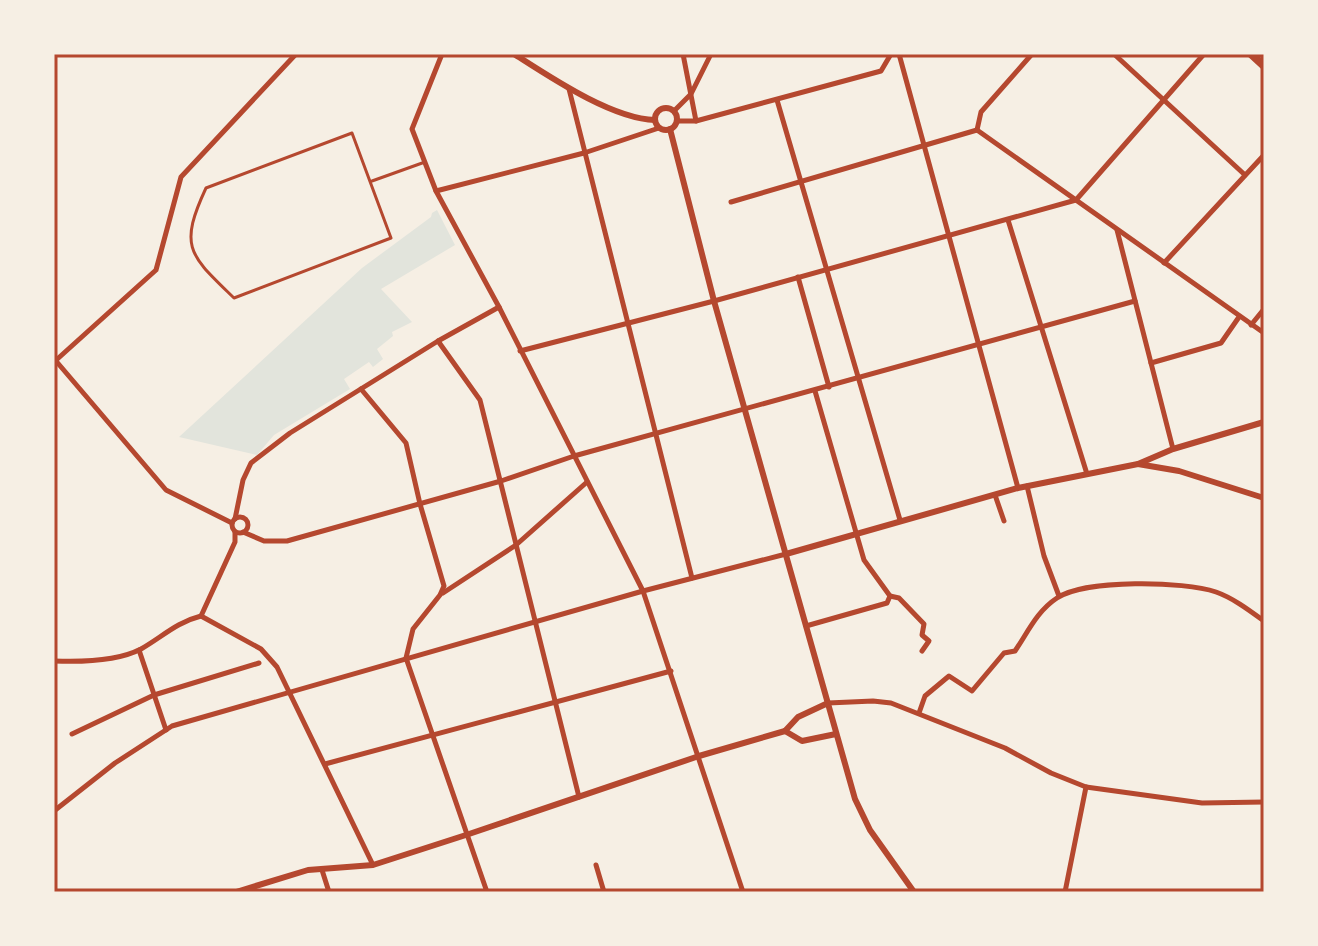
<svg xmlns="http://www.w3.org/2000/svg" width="1318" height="946" viewBox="0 0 1318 946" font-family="Quicksand,sans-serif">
	<rect width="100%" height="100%" fill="#f6efe4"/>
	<path fill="#e2e4dc" d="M437 210 455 245 381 289 412 322 392 332 393 336 377 349 383 359 373 367 369 362 344 379 350 389 274 435 257 455 179 437 362 268 431 217 432 213Z"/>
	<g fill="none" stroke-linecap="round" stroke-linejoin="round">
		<g stroke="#b5482f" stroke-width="3">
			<path d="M352 133 391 238 234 298C190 255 178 248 206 188Z"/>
			<path d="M372 181 425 162"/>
		</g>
		<g stroke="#b5482f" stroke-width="5">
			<path d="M442 54 412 129 436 191 499 307 643 591 743 892"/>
			<path d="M683 54 696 121"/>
			<path d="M899 54 1018 488"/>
			<path d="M1114 54 1245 175"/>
			<path d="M569 89 692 578"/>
			<path d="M777 100 900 520"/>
			<path d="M674 111 691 94 711 54"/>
			<path d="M677 121H696L881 71 891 54"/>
			<path d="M977 130 1264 333"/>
			<path d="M977 130 981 112 1032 54"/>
			<path d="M436 191 584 153 659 128"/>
			<path d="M731 202 977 130"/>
			<path d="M1008 220 1087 474"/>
			<path d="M1117 230 1173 449"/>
			<path d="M1164 263 1264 155"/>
			<path d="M798 277 829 387"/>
			<path d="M1251 325 1264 309"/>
			<path d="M438 341 480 400 579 797"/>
			<path d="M520 351 714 301 1076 200 1204 54"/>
			<path d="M56 361 166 490 232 523"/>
			<path d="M54 362 156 270 181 177 296 54"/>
			<path d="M1151 363 1221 343 1239 317"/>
			<path d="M361 389 406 443 420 504 444 586 440 595 413 629 406 658 487 892"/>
			<path d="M1027 486 1044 556 1059 596"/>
			<path d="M995 495 1004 521"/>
			<circle cx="240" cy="525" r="8"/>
			<path d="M235 519 243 480 251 463 290 433 438 341 499 307"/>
			<path d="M243 532 264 541H287L501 481 574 456 1135 301"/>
			<path d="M443 593 516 545 587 482"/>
			<path d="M890 596 899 598 924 624 922 635 929 641 922 651"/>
			<path d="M201 616 261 649 277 667 373 865"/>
			<path d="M806 626 887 603 890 596 864 560 815 391"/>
			<path d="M139 650 166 730"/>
			<path d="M54 661C79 662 118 661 141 649 162 637 177 622 201 616L235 542V532"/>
			<path d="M828 703 873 701 891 703 1005 748 1051 773 1086 787 1202 803 1264 802"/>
			<path d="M919 713 925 696 949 676 972 691 1004 653 1015 651C1028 632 1037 611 1057 598 1085 579 1184 581 1216 592 1233 598 1249 610 1264 621"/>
			<path d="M72 734 154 695 259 663"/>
			<path d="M325 764 671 671"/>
			<path d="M54 811 115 763 172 726 643 591 786 554"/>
			<path d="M596 865 604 892"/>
			<path d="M322 870 329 892"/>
			<path d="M1065 892 1086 787"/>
		</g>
		<g stroke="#b5482f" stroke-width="6">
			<path d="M514 54C550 77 612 119 655 120"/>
			<circle cx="666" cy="119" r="11"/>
			<path d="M670 129 714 301 855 799 870 830 914 892"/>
			<path d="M1138 464 1179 471 1264 498"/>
			<path d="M786 554 1018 488 1138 464 1173 449 1264 422"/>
			<path d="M785 731 802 741 836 734"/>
			<path d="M236 892 308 870 373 865 469 834 699 756 785 731 798 717 828 703"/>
		</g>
		<path stroke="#b5482f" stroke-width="8" d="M1251 54 1264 66"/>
	</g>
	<rect width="1318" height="946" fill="none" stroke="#f6efe4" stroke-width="112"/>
	<rect x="56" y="56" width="1206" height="834" fill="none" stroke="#b5482f" stroke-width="3"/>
</svg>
